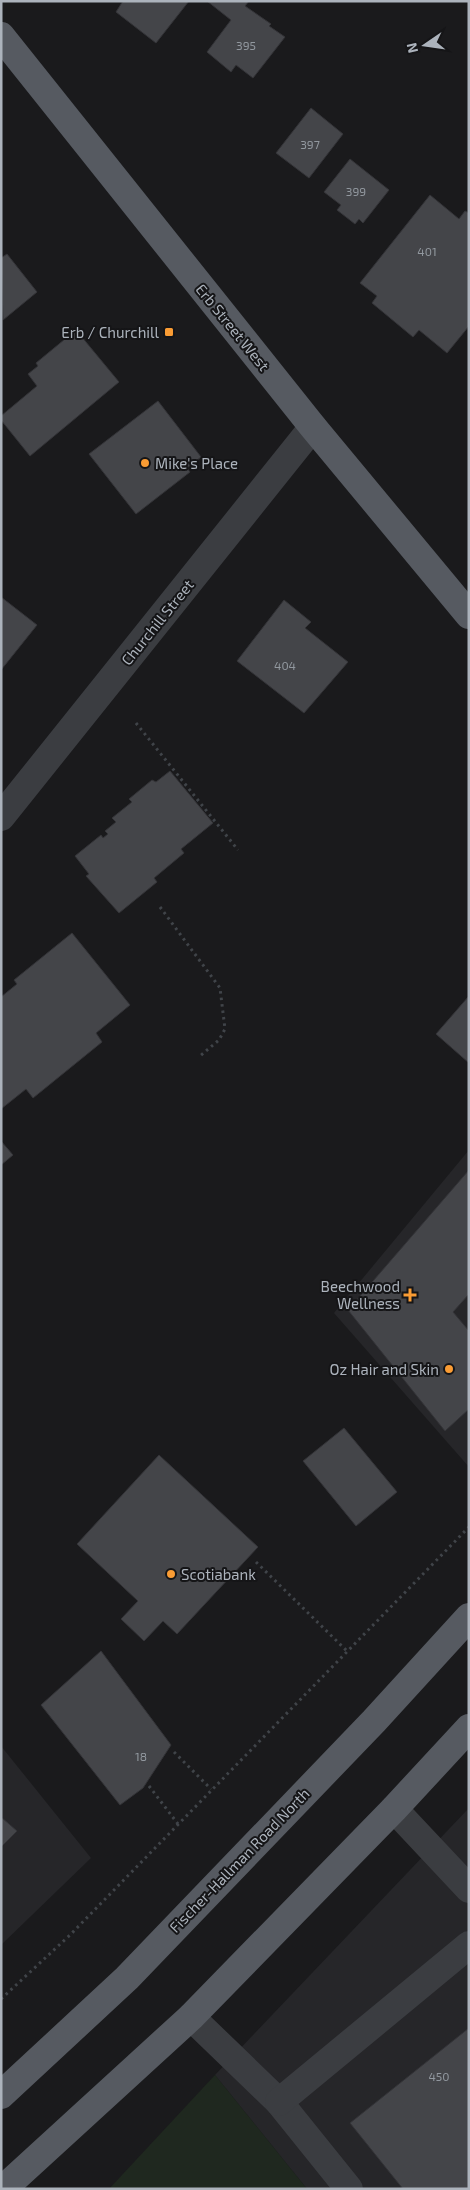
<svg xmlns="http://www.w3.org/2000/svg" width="470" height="2190" viewBox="0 0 470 2190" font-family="'Exo 2',sans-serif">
	<rect width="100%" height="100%" fill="#1a1a1c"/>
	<g fill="#262629">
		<path d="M469 1150V1467L334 1313Z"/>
		<path d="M1 1746 91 1858 1 1945Z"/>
		<path d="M469 1808V2189H307L215 2075Z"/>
	</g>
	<path fill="#1f281f" d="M215 2075 307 2189H109Z"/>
	<g fill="#444549" stroke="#343438">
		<path d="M123 1H189L156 43 116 12Z"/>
		<path d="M207 1H249L245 6 271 24 269 26 285 37 253 78 236 65 231 72 207 52 231 20Z"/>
		<path d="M311 108 343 134 309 178 276 153Z"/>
		<path d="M350 159 389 190 363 223 359 219 355 224 337 210 341 205 324 192Z"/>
		<path d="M430 195 459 219 465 211 469 213V326L447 353 419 330 413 337 372 303 377 296 360 283Z"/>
		<path d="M7 254 37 292 3 320 1 258Z"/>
		<path d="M76 330 119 382 30 456 1 420V416L37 386 28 374 38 366 36 363Z"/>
		<path d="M158 401 201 457 187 468 190 472 136 514 89 454Z"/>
		<path d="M1 597 37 625 1 670Z"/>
		<path d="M284 600 311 622 305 628 348 662 304 713 237 661Z"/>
		<path d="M170 771 213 823 181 849 184 853 154 878 157 882 119 913 86 876 89 874 75 856 101 835 103 838 108 834 105 831 116 822 112 818 132 802 129 799 152 780 156 782Z"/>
		<path d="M72 933 130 1005 96 1033 102 1042 33 1098 26 1089 1 1109V997L17 984 14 980Z"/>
		<path d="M469 996V1063L436 1034Z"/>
		<path d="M1 1141 13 1155 1 1165Z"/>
		<path d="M469 1170V1294L453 1312 469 1331V1409L445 1431 348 1310Z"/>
		<path d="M344 1428 397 1492 356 1526 303 1461Z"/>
		<path d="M159 1455 258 1547 177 1634 163 1621 144 1641 121 1619 138 1601 77 1544Z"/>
		<path d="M101 1651 171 1745 143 1788 120 1805 41 1705Z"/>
		<path d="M1 1817 17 1831 1 1847Z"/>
		<path d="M469 2028V2189H403L350 2123Z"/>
	</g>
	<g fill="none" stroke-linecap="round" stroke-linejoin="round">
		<g stroke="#404449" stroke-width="3" stroke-dasharray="2.5 4" stroke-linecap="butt">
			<path d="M136 723 238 850"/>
			<path d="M160 907 220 988 225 1029 219 1040 200 1056"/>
			<path d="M256 1562 347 1651"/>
			<path d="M174 1752 211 1789"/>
			<path d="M149 1786 178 1824"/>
			<path d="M1 1999 70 1935 469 1527"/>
		</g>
		<g stroke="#3b3d41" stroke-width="28">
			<path d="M1 817 313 427"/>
			<path d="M394 1809 469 1889"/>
			<path d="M191 2017 279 2102 349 2189"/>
			<path d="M279 2102 469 1945"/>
		</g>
		<g stroke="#565a61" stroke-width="28">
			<path d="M1 36 313 427 469 615"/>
			<path d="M1 2095 127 1978 374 1721 469 1617"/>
			<path d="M3 2189 191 2017 394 1809 469 1728"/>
		</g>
	</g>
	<g fill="#fa9c34" stroke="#151517" stroke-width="2">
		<rect x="164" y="327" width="10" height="10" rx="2.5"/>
		<circle cx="145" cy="463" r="5"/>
		<path d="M407.5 1287.5h5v5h5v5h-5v5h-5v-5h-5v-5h5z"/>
		<circle cx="449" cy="1369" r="5"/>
		<circle cx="171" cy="1574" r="5"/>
	</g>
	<g text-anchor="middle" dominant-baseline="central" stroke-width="4" stroke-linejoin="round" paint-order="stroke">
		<g font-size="12" fill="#92989f">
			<text x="246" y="45">395</text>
			<text x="310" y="144">397</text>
			<text x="356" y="191">399</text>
			<text x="427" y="251">401</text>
			<text x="285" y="665">404</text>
			<text x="141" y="1756">18</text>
			<text x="439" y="2076">450</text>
		</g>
		<g font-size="15" fill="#acb3bc" stroke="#151517">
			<text transform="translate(233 327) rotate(51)">Erb Street West</text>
			<text transform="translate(157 622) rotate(-51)">Churchill Street</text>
			<text transform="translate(239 1860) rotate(-46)">Fischer-Hallman Road North</text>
		</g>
		<g font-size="15" fill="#acb3bc" stroke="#151517" text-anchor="end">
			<text x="159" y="332">Erb / Churchill</text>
			<text x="155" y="463" text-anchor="start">Mike's Place</text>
			<text x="400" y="1286">Beechwood<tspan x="400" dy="17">Wellness</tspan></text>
			<text x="439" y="1369">Oz Hair and Skin</text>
			<text x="181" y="1574" text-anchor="start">Scotiabank</text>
		</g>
	</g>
	<rect width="470" height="2190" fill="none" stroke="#acb3bc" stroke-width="5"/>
	<g transform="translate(425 45) rotate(257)" stroke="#151517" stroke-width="4" paint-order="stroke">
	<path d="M0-4L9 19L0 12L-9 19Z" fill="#acb3bc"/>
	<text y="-8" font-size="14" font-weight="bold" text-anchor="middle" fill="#acb3bc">N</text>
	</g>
</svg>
